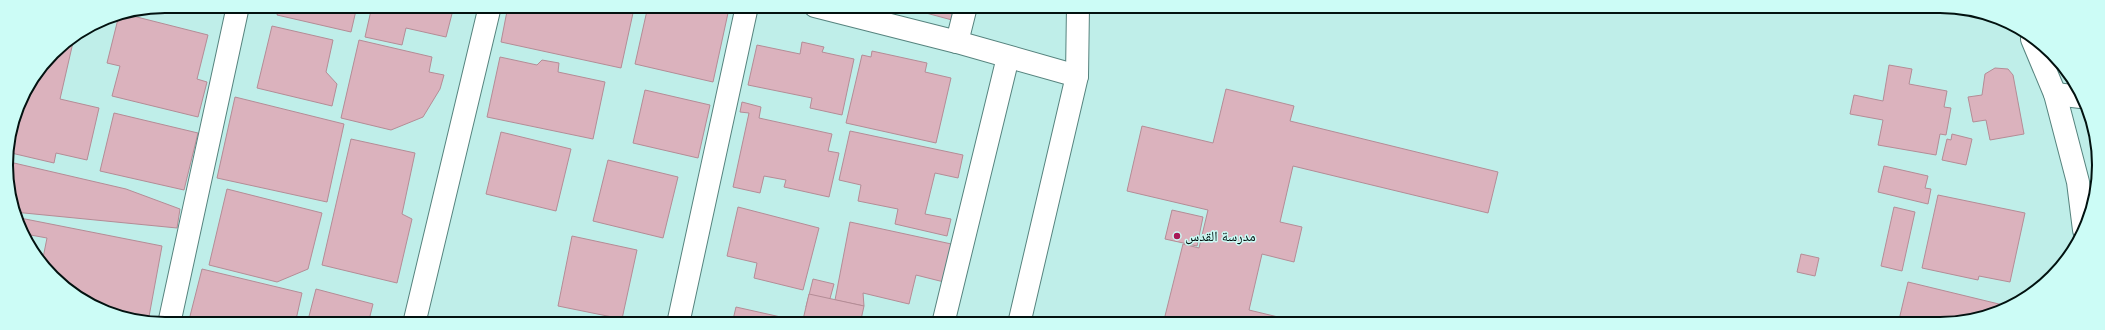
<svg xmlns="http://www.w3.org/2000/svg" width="2105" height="330" viewBox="0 0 2105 330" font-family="Jost,'Noto Naskh Arabic',sans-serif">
	<rect width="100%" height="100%" fill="#bfeee9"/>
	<g fill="#dbb2bd" stroke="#b48c96">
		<path d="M279 6H357L351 32 277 15Z"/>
		<path d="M372 6H454L446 37 406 28 402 45 365 37Z"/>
		<path d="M508 6H625L633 13 621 68 501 42Z"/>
		<path d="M648 6H697L728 13 713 82 635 64Z"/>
		<path d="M928 6H956L952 20 926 13Z"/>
		<path d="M125 14 208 35 197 79 207 82 198 117 112 96 120 66 107 63 119 15Z"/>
		<path d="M272 26 333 40 326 72 337 84 332 106 257 88Z"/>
		<path d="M74 38 60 99 99 108 87 160 56 153 54 163 7 152 18 104 53 52Z"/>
		<path d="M359 40 432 57 429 72 444 75 440 89 423 117 391 130 341 118Z"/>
		<path d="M802 42 824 47 822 52 854 59 842 115 810 108 812 98 748 85 757 45 800 54Z"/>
		<path d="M872 51 927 63 925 72 951 78 936 143 846 123 862 55 871 57Z"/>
		<path d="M500 57 537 65 542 60 559 63 558 72 605 82 593 139 487 117Z"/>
		<path d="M1889 65 1912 69 1909 84 1947 91 1944 107 1951 108 1946 135 1940 134 1936 155 1878 145 1883 120 1850 114 1854 95 1883 101Z"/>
		<path d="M1995 68 2008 69 2013 75 2024 134 1990 140 1986 120 1973 122 1968 97 1982 95 1985 74Z"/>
		<path d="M1226 89 1294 106 1290 121 1498 172 1488 213 1293 166 1280 222 1302 227 1294 262 1262 254 1249 310 1307 324H1163L1183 244 1199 248 1208 210 1127 191 1142 126 1213 143Z"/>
		<path d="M645 90 710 105 698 158 633 143Z"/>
		<path d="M235 97 344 124 327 202 217 178Z"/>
		<path d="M742 102 761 107 759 118 832 134 828 151 839 153 829 197 784 187 786 180 764 176 760 193 733 187 749 113 740 112Z"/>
		<path d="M114 113 198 133 184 190 100 171Z"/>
		<path d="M850 131 963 155 958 178 935 173 925 214 951 219 947 236 895 224 898 209 858 201 861 185 839 180Z"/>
		<path d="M501 132 571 149 556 211 486 194Z"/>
		<path d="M1952 134 1972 139 1966 165 1942 160 1947 139 1951 140Z"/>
		<path d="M351 139 415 153 402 214 412 219 397 283 322 265Z"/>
		<path d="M608 160 678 177 663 238 593 221Z"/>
		<path d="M14 163 126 189 180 209 177 228 14 212 10 182Z"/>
		<path d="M1884 166 1928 176 1925 188 1931 189 1928 204 1878 192Z"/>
		<path d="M227 189 322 213 308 269 277 282 209 265Z"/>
		<path d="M1938 195 2025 213 2010 282 1979 276 1978 280 1922 268Z"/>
		<path d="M738 207 819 228 803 290 754 278 757 263 727 256Z"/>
		<path d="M1894 207 1915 212 1902 271 1881 266Z"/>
		<path d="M1172 210 1203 217 1197 246 1165 239Z"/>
		<path d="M15 217 162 246 148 322 95 308 46 270 42 263 47 238 25 234Z"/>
		<path d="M850 222 956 245 948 283 916 275 909 304 863 293 864 306 835 300Z"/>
		<path d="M572 236 637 250 622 319 558 306Z"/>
		<path d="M1801 254 1819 258 1815 276 1797 272Z"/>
		<path d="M202 269 302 293 295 324H188Z"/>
		<path d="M813 279 834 284 826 313 806 307Z"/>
		<path d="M1908 282 2003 305 2002 310 1951 324H1898Z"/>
		<path d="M316 289 373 304 368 324H307Z"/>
		<path d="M809 294 864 306 860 324H802Z"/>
		<path d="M736 307 803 322 802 324H732Z"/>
	</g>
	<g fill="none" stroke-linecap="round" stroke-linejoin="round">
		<defs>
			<g id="street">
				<path d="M815 6 957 42 1077 76"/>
				<path d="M2032 39 2055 94 2078 182 2084 230"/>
				<path d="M957 42 966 6"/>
				<path d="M2055 94 2081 97"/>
				<path d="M169 324 238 6"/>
				<path d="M414 324 490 6"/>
				<path d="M678 324 747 6"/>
				<path d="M943 324 1008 57"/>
				<path d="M1019 324 1077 76 1078 6"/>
			</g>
		</defs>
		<use href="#street" stroke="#56837e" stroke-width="24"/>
		<use href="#street" stroke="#fff" stroke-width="22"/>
	</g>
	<circle fill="#a81957" stroke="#ccfcf6" stroke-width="1.5" cx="1177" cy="236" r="4"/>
	<g text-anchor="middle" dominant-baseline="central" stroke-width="3" stroke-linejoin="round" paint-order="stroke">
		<g font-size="14" fill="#021210" stroke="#ccfcf6" text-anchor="start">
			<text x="1185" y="236">مدرسة القدس</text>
		</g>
	</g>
	<path d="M0 0H2105V330H0ZM165 13H1940A152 152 0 0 1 2092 165V165A152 152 0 0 1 1940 317H165A152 152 0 0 1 13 165V165A152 152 0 0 1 165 13Z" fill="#ccfcf6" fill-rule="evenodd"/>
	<path fill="none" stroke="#021210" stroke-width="2" d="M165 13H1940A152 152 0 0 1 2092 165V165A152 152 0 0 1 1940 317H165A152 152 0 0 1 13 165V165A152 152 0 0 1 165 13Z"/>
</svg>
